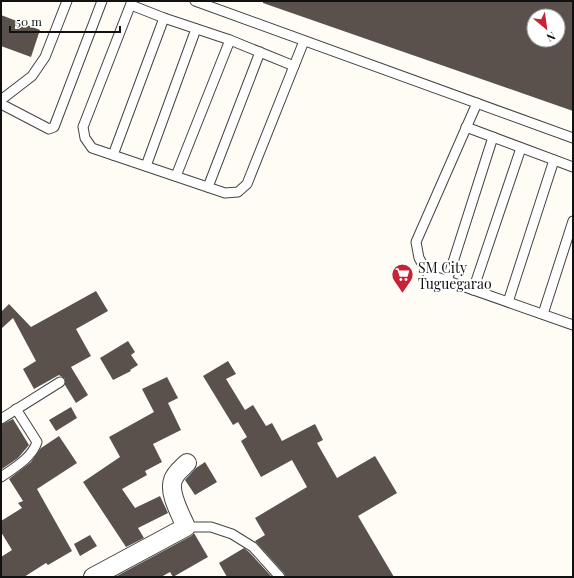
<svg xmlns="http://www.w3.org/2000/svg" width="574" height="578" viewBox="0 0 574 578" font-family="'Playfair Display',serif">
	<rect width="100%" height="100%" fill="#fffcf5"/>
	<g fill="#5a514d" fill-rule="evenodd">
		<path d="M263 1H573V111L263 3ZM534 16H558V40H534Z"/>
		<path d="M1 15 40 30 31 57 1 46Z"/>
		<path d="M96 291 108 311 76 329 91 356 71 367 88 395 76 403 65 385V379L59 375 34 389 23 369 36 361 13 318 1 329V312L9 304 31 327Z"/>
		<path d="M128 341 135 352 131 355 138 365 130 370 131 371 113 380 100 358Z"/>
		<path d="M228 361 236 374 226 379 245 410 253 405 266 426 272 423 282 441 315 424 323 440 317 443 337 478 375 456 397 493 358 516 394 577H286L284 573 255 541 265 535 255 518 307 487 292 460 261 477 241 441 247 437 238 422 233 425 203 376Z"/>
		<path d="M167 377 178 398 168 403 181 430 153 444 162 462 145 471 147 475 122 489 135 508 160 496 168 513 138 528 144 538 126 547 83 482 120 457 109 437 154 412 142 389Z"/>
		<path d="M71 407 77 418 56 431 49 420Z"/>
		<path d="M13 419 29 445 18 458 2 469 1 467V425Z"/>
		<path d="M59 436 77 463 37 489 72 551 48 565 46 563 24 577H1V557L12 550 1 532V521L22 508 18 503 23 501 9 479 31 462 41 448Z"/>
		<path d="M205 462 217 482 195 495 185 480 196 468Z"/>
		<path d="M194 533 208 557 173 577 170 572 161 577H115L191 536Z"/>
		<path d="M90 535 97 546 80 556 74 544Z"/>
		<path d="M244 548 249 552 272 577H227L219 563Z"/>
	</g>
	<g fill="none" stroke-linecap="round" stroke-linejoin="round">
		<defs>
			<g id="lane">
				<path d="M132 1 83 127 85 138 92 148 225 193 238 192 247 184 304 41"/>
				<path d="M195 1 573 138"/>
				<path d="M131 5 164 18 230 40 294 66"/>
				<path d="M1 100 32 76 45 57 67 1"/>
				<path d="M477 103 416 242 419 258 428 274 573 325"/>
				<path d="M1 104 49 129 54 127 102 1"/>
				<path d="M466 127 573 167"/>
				<path d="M113 155 164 18"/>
				<path d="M146 166 196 29"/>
				<path d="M176 176 230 40"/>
				<path d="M208 187 260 52"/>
				<path d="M447 281 493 137"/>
				<path d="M473 290 521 148"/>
				<path d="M508 302 554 160"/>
				<path d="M543 314 573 221"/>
				<path d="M1 419 60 382"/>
				<path d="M1 477C14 468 32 458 37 442L16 409"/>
				<path d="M186 527H211L232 534 253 547 280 577"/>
			</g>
			<path id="street" d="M93 577 186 527C181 515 168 493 173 480 175 473 182 468 187 463"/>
		</defs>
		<use href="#lane" stroke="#444" stroke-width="11"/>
		<use href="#street" stroke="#444" stroke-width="20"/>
		<use href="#lane" stroke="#fff" stroke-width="9"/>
		<use href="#street" stroke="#fff" stroke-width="18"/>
	</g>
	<defs>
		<symbol id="supermarket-pin" viewBox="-11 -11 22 30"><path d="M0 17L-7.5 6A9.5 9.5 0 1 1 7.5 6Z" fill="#c62337" stroke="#fff"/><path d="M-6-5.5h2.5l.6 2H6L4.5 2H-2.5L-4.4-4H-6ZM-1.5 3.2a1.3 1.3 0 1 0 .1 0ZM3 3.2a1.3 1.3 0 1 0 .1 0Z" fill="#fff"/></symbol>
	</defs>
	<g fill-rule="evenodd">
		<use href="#supermarket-pin" x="390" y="262" width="25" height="34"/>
	</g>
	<g text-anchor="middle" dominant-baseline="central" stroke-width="4" stroke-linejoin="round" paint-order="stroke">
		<g font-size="14" fill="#111" stroke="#fff" text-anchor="start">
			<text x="418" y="267">SM City<tspan x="418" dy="16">Tuguegarao</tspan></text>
		</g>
	</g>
	<rect width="574" height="578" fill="none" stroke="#111111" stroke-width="4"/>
	<g transform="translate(546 28) rotate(151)"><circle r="19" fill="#ffffff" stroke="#a0a0a0"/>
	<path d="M0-3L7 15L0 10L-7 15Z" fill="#c62337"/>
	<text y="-6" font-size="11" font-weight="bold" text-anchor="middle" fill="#111111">N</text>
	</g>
	<path d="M10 26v6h110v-6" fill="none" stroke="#111111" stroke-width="2"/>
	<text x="16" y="26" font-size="12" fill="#111111" stroke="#ffffff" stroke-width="3" paint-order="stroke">50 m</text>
</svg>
